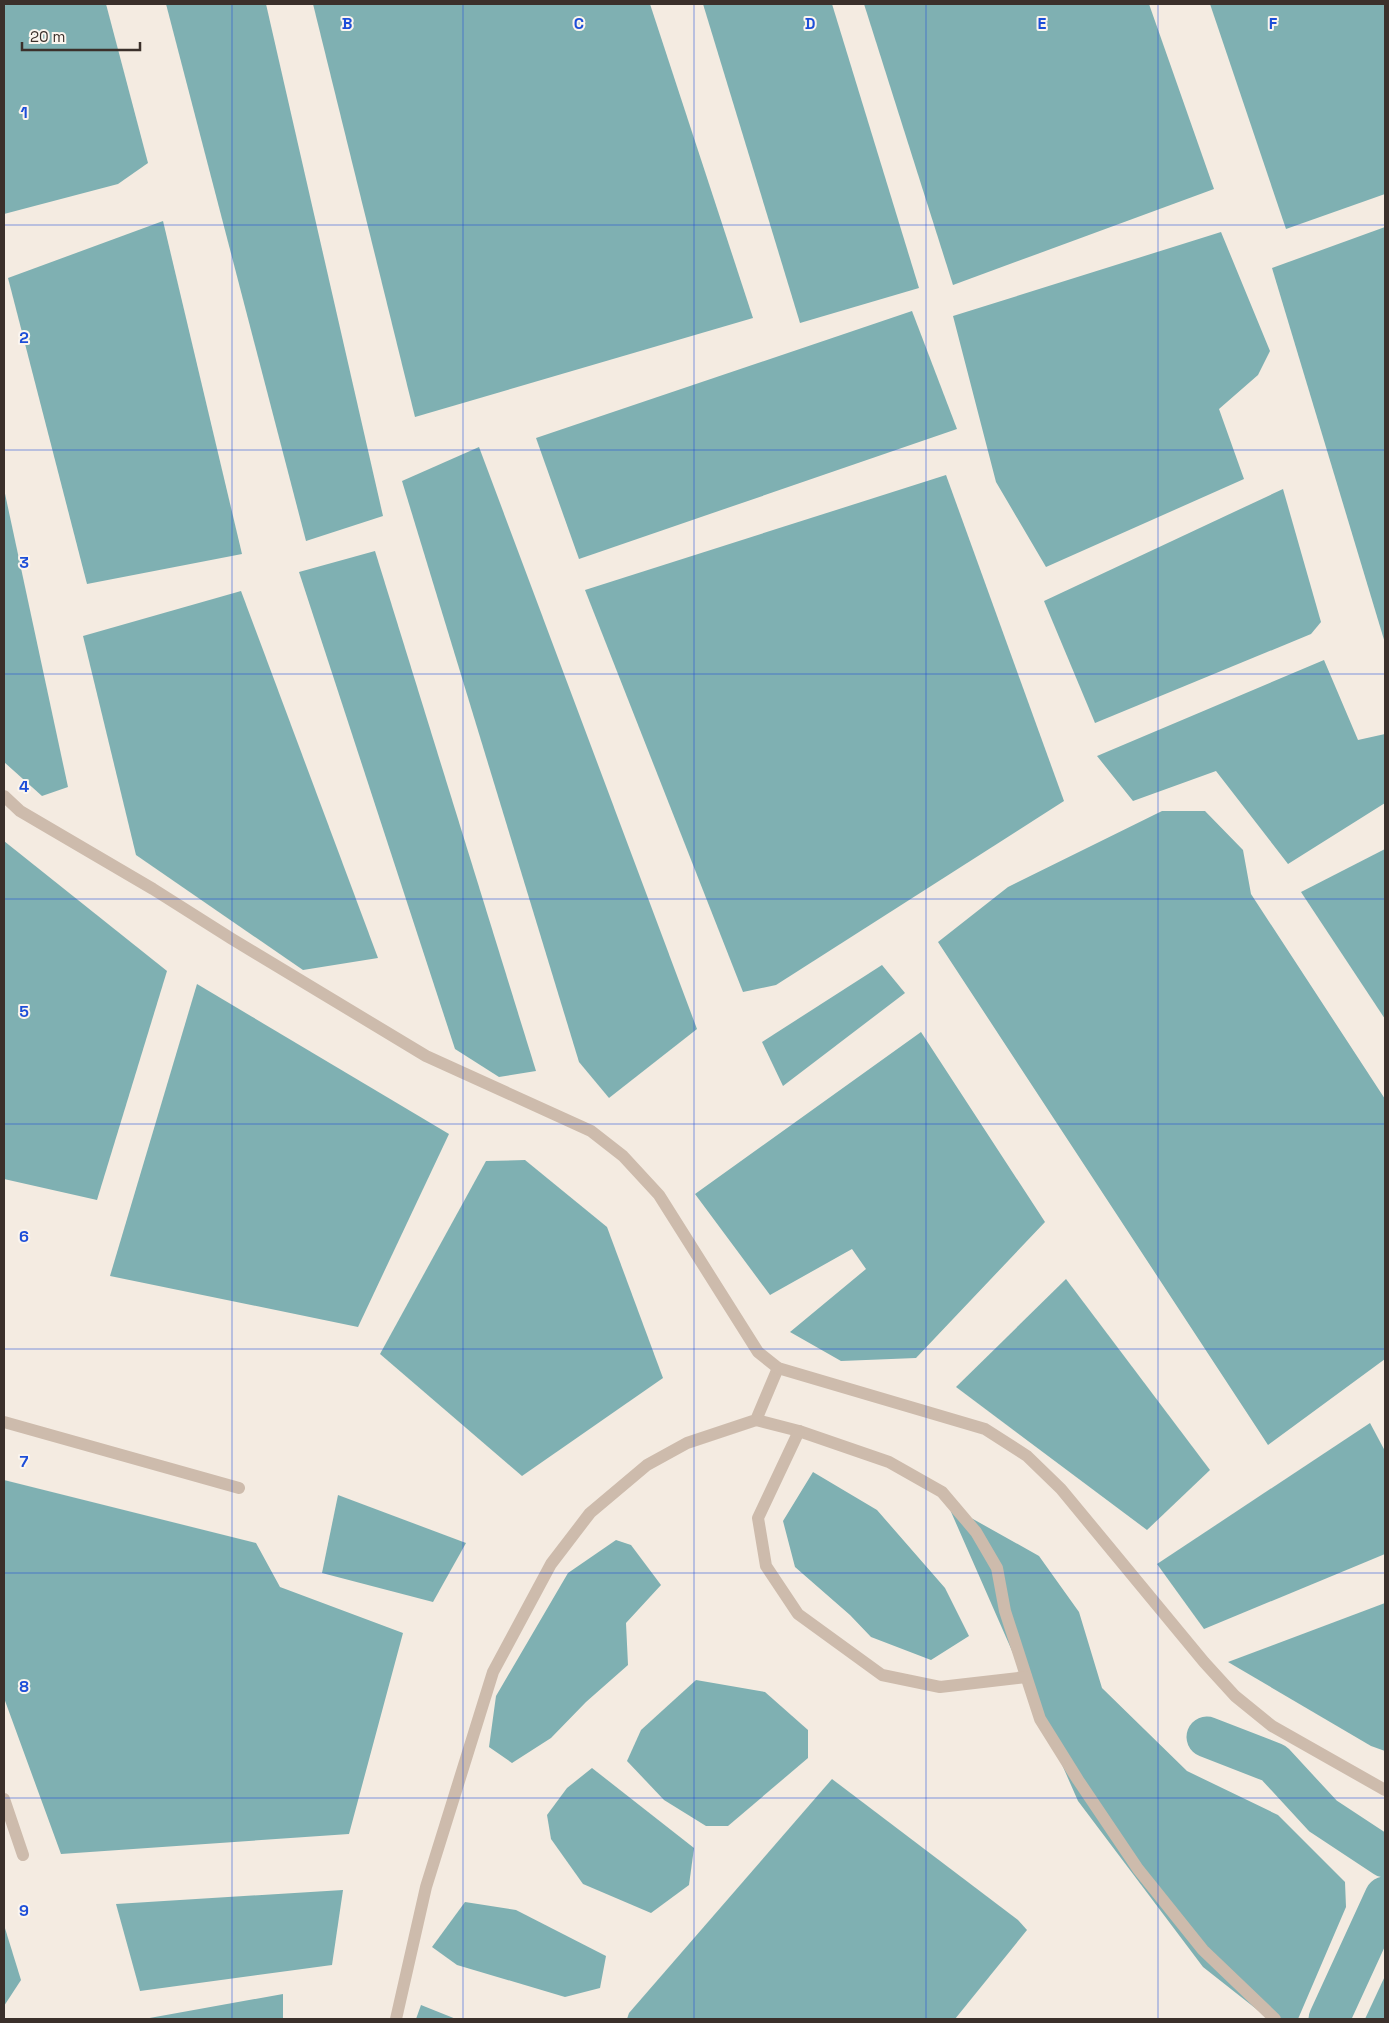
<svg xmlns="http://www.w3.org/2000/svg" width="1389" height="2023" viewBox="0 0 1389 2023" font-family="'Space Grotesk',sans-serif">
	<rect width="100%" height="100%" fill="#f4ebe1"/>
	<g fill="#7fb0b2">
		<path d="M6 4H106L148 163 118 184 4 214V7Z"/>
		<path d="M166 4H266L383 516 306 541Z"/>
		<path d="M313 4H650L753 318 415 417Z"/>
		<path d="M703 4H832L919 288 800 323Z"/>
		<path d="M864 4H1149L1214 189 953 285Z"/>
		<path d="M1210 4H1385V194L1286 229Z"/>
		<path d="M163 221 242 554 87 584 8 278Z"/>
		<path d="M1385 227V643L1272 268Z"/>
		<path d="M1221 232 1270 351 1258 375 1219 409 1244 479 1046 567 996 482 953 316Z"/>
		<path d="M912 311 957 429 579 559 536 438Z"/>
		<path d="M479 447 697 1029 609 1098 579 1062 402 481Z"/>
		<path d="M946 475 1064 801 776 985 743 992 585 590Z"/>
		<path d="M4 489 68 787 42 796 4 762Z"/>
		<path d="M1283 489 1321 622 1311 634 1095 723 1044 601Z"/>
		<path d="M375 551 536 1071 499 1077 455 1049 299 572Z"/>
		<path d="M241 591 378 958 303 970 136 855 83 636Z"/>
		<path d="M1324 660 1358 740 1385 734V803L1288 864 1216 771 1133 801 1097 756Z"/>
		<path d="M1162 811H1205L1243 850 1251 894 1385 1099V1359L1268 1445 938 942 1008 887Z"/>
		<path d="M4 841 167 971 97 1200 4 1179Z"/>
		<path d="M1385 849V1019L1301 892Z"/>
		<path d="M882 965 905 993 783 1086 762 1042Z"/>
		<path d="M197 984 449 1134 358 1327 110 1276Z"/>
		<path d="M921 1032 1045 1222 916 1358 841 1361 790 1332 866 1269 852 1249 770 1295 695 1194Z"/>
		<path d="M525 1160 607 1227 663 1378 522 1476 380 1354 486 1161Z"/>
		<path d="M1066 1279 1210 1470 1147 1530 956 1387Z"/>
		<path d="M1370 1423 1385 1451V1554L1204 1629 1157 1564Z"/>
		<path d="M813 1472 877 1510 945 1588 969 1636 931 1660 871 1637 850 1615 795 1567 783 1521Z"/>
		<path d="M4 1480 256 1543 280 1587 403 1633 349 1834 61 1854 4 1698Z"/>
		<path d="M338 1495 466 1543 433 1602 322 1573Z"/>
		<path d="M948 1505 1039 1556 1079 1612 1102 1688 1187 1771 1278 1815 1345 1882 1346 1907 1298 2019H1269L1203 1967 1078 1801Z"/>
		<path d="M616 1540 631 1545 661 1585 626 1623 628 1665 586 1702 551 1738 512 1763 489 1747 496 1696 568 1573Z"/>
		<path d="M1385 1603V1751L1371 1746 1228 1662Z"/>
		<path d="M696 1680 765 1692 808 1730V1758L728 1826H706L664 1800 627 1761 641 1730Z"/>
		<path d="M592 1768 694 1848 689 1885 651 1913 583 1884 551 1839 547 1815 567 1788Z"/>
		<path d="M832 1779 1018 1920 1027 1930 955 2019H627L629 2013Z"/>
		<path d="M343 1890 332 1965 140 1991 116 1904Z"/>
		<path d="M465 1902 516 1910 606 1956 600 1988 565 1997 457 1965 432 1947Z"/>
		<path d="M4 1925 21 1980 4 2006Z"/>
		<path d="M1385 1976V2019H1365Z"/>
		<path d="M283 1994V2019H144Z"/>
		<path d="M421 2005 456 2019H416Z"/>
	</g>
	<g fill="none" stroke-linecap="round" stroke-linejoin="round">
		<g stroke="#7fb0b2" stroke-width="41">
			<path d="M1207 1737 1274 1763 1323 1816 1385 1857"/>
			<path d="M1329 2019 1385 1897"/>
		</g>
		<path stroke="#cdbbac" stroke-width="12" d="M4 1799 23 1855"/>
		<g stroke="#cdbbac" stroke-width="12">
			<path d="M756 1420 799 1431 889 1462 942 1492 976 1532 997 1568 1005 1611 1040 1719 1078 1780 1138 1869 1203 1950 1275 2019"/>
			<path d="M4 1422 239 1488"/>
			<path d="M799 1431 758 1518 766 1566 798 1614 882 1675 940 1687 1026 1677"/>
			<path d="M396 2019 426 1887 493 1672 551 1564 590 1513 647 1465 687 1443 756 1420 778 1368"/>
		</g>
		<path stroke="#cdbbac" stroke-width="12" d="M4 796 20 811 153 889 232 939 426 1056 591 1131 623 1156 659 1195 758 1352 778 1368 985 1429 1027 1456 1061 1489 1204 1662 1235 1696 1272 1726 1385 1790"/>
	</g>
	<path fill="none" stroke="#1d4ed8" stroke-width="1" stroke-opacity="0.55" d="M232 4V2019M463 4V2019M694 4V2019M926 4V2019M1158 4V2019M4 225H1385M4 450H1385M4 674H1385M4 899H1385M4 1124H1385M4 1349H1385M4 1573H1385M4 1798H1385"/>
	<g font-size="16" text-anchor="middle" font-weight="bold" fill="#1d4ed8" stroke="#fbf5ee" stroke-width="4" stroke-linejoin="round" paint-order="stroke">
		<text x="347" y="29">B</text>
		<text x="579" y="29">C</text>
		<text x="810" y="29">D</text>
		<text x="1042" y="29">E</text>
		<text x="1273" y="29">F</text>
		<text x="24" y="118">1</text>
		<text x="24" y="343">2</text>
		<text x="24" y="568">3</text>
		<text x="24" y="792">4</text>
		<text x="24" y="1017">5</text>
		<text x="24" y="1242">6</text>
		<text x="24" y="1467">7</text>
		<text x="24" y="1692">8</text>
		<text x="24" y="1916">9</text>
	</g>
	<rect width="1389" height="2023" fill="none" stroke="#3b302b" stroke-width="10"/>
	<path d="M22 42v8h118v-8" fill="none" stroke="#3b302b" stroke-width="2.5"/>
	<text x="30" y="42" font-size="15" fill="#3b302b" stroke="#fbf5ee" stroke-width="4" paint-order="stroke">20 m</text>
</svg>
